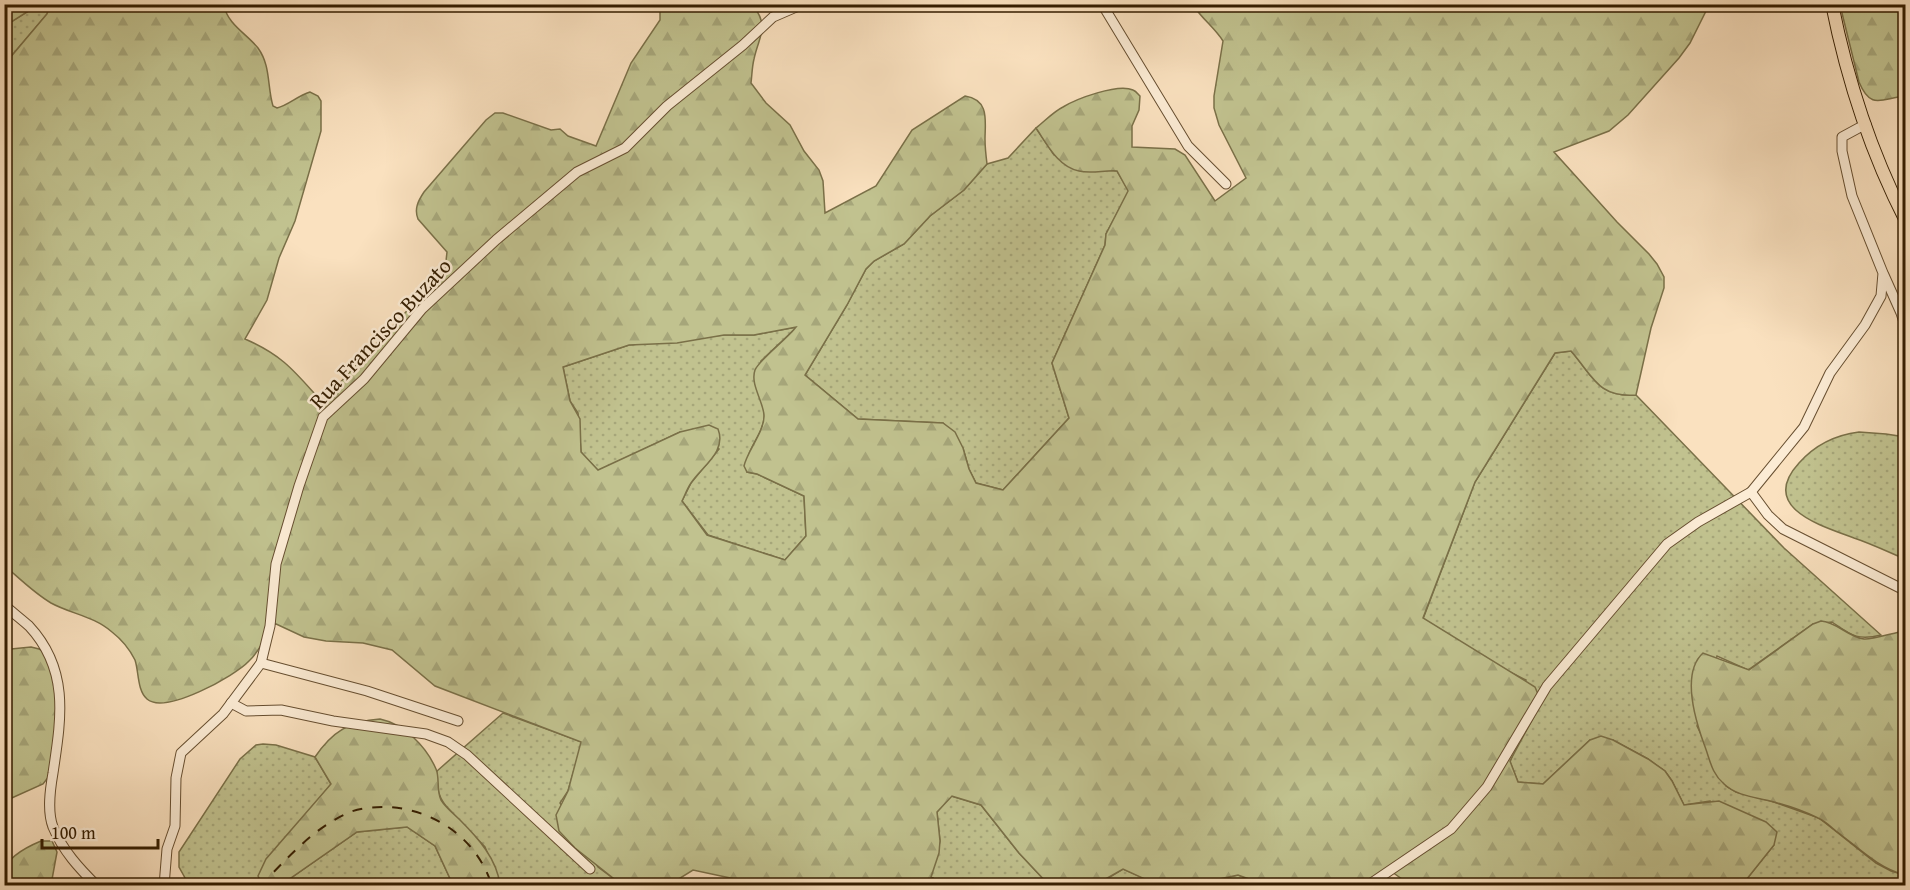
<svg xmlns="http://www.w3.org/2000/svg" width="1910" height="890" viewBox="0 0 1910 890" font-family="'Gentium Book Plus',serif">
	<defs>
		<pattern id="grass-dots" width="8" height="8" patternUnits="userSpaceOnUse" patternTransform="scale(1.5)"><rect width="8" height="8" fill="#c1c28f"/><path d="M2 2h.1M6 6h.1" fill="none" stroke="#a6a67a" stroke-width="1.8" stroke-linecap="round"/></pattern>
		<pattern id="forest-firs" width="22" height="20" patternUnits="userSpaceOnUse" patternTransform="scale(1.5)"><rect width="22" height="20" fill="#c1c28f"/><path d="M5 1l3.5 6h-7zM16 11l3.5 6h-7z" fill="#a6a67a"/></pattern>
	</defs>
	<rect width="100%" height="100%" fill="#fae1bf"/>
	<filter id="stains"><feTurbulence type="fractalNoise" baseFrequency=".00333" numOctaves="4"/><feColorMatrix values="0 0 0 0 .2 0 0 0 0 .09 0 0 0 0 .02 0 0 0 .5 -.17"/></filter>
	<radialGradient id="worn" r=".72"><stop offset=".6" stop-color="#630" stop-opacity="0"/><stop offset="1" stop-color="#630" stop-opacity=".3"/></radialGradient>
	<g fill="url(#grass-dots)" stroke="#7a7048" stroke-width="1.5">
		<path d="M38 5H52L47 14 9 59 5 67 4 26Z"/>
		<path d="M1036 128 1054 155 1090 171 1104 170 1117 171 1129 191 1106 234 1105 245 1052 363 1069 418 1003 490 976 483 969 469 963 448 943 423 858 419 805 375 847 305 866 269 874 261 904 244 930 216 964 190 987 164 1008 158Z"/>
		<path d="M797 327 761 361 755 383C759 392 766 408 764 419 761 439 744 450 747 472L757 474 804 496 806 536 785 560 708 535 682 501 691 483 719 449 680 432 598 471 581 452 578 413 570 401 563 367 629 345 724 335H754Z"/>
		<path d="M1571 351C1593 376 1598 398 1636 395L1784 548 1881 635C1857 641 1851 635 1832 622L1813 624 1748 670 1717 656 1697 726 1726 786 1736 792 1771 801 1819 818 1876 863 1891 871 1905 875V885H1742L1774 845 1710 801 1684 805 1672 781 1665 771 1648 759 1613 740H1590L1543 784 1518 782 1510 762 1513 754 1526 680 1496 665 1423 619 1475 482 1555 353Z"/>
		<path d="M1859 432 1886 434 1905 437V559C1888 552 1872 544 1854 538 1822 526 1758 508 1799 463 1815 445 1835 435 1859 432Z"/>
		<path d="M503 713 582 742 568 791 560 803 598 867 622 885H500L485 847 446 806C437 795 436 784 437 771Z"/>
		<path d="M263 744 276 745 315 757 331 784 313 807 262 883 268 885H189L179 867V852L240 759 256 745Z"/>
		<path d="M951 796 981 805 1019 853 1049 885H944L931 877 940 841 937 812Z"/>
		<path d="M407 827 435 846 453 885 273 886 285 882 357 832Z"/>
		<path d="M1123 869 1158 884 1160 885 1095 886Z"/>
		<path d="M1238 875 1266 885 1191 886Z"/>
	</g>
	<g fill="url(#forest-firs)" stroke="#7a7048" stroke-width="1.5" fill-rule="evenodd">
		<path d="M5 4H38V5L5 26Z"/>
		<path d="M50 5H224C227 24 247 34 258 48 271 66 267 86 273 106L277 108C289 105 297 96 310 92L318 96 321 101V131L295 221 279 258 267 300 245 339C284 356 295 372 322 402L445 270 447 252 418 219C414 209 418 201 424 192L486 120 495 113H503L551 130 560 129 568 136 596 146 631 63 660 20V5H753C770 28 759 35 754 59 752 67 752 75 751 83L766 103 790 125 804 151 819 170 823 181 825 213 876 186 912 130 965 96C990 100 985 121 985 139 985 148 986 156 987 164L964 190 930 216 904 244 874 261 866 269 847 305 805 375 858 419 943 423 955 432 963 448 969 469 976 483 1003 490 1069 418 1052 363 1105 245 1106 234 1128 191 1117 171C1105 170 1091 174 1079 171 1058 167 1047 144 1036 128 1045 121 1053 112 1063 107 1076 99 1118 83 1133 90 1136 91 1138 94 1140 96L1139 110 1132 126V147L1175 149 1185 155 1215 201 1246 178 1219 125 1214 108V96L1223 41C1214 27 1203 20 1193 5H1709L1690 43 1679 58 1628 115 1609 131 1554 152 1617 222 1649 254 1657 264 1664 277V288L1651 328 1636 395C1598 398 1593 376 1571 351L1555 353 1475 482 1423 618 1535 687 1540 699 1539 707 1510 761 1518 782 1543 784 1590 740 1601 736 1613 740 1648 759 1665 771 1672 781 1684 805 1719 801 1766 822 1777 832 1774 845 1742 885 1412 886 1392 872 1361 885H1266L1238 875 1191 885 1160 886 1123 869 1095 885H1049L1019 853 981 805 952 796 937 812 940 841 939 853 931 877 944 885H744L735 879 693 870 669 885H622L575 848 559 831 556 815 568 791 581 742 435 686 392 650 363 643 326 641 304 637 274 623C266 636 260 651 249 661 235 676 165 715 147 699 137 690 139 672 135 660 130 650 121 639 112 632 94 616 71 614 51 603 34 593 19 578 5 566V67L9 59 47 14ZM796 327C788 338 758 361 755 370 750 384 763 401 764 415 765 431 747 451 744 466L747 472 757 474 804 496 806 536 785 560 707 535 682 501C685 495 687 489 691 483 702 466 727 452 718 429L709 425 680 432 598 470 581 452 580 419 570 401 563 367 629 345 677 343 724 335H754Z"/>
		<path d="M1840 5H1905V96C1882 98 1871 111 1859 82Z"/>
		<path d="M1821 621C1837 622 1848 637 1864 639 1871 640 1896 632 1905 631V875C1878 868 1859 848 1836 831 1831 827 1825 821 1818 818 1804 811 1786 805 1770 801 1754 797 1737 796 1724 784 1711 773 1710 759 1704 744 1695 719 1681 673 1703 653L1749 670 1813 624Z"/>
		<path d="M31 647 39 649 48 655 64 711 62 738 50 775 43 784 5 801 4 731 8 712 5 711V648L11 649Z"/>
		<path d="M380 719C404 724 426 746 436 769 440 778 436 789 441 800 446 808 454 814 460 820 478 838 497 859 500 885H453L435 846 407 827 357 832 285 882 273 885 262 883 258 876 266 859 331 784 315 757C332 732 349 721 380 719Z"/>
		<path d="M41 841H52L57 852 51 885H5C5 881 4 875 4 871 8 856 29 846 41 841Z"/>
	</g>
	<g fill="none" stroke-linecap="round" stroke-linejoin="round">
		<defs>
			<g id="minor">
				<path d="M1102 4 1188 146 1226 184"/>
				<path d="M1884 275 1901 313 1906 328"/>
				<path d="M1751 492 1768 515 1783 529 1906 591"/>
				<path d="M4 605C12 612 21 619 29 626 70 670 61 719 53 773 50 790 47 811 53 827 63 851 79 868 97 886"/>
				<path d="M261 663 367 691 458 721"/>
				<path d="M231 703 246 711 281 710 333 721 426 734 448 742 467 755 590 869"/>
				<path d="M164 886 167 849 175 826 176 778 181 753 223 714 261 663 270 626 276 564 299 486 323 417 364 379 422 309 496 240 577 172 625 148 667 106 743 45 773 17 803 4"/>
				<path d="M1367 886 1451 829 1487 787 1547 686 1667 544 1698 522 1751 492 1804 427 1830 373 1865 325 1881 296 1883 273 1852 196 1842 151V137L1866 124"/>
			</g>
			<path id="major" d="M1832 4C1847 79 1871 153 1906 221"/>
		</defs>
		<use href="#minor" stroke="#664e30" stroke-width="11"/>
		<use href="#major" stroke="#341d00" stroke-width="14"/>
		<use href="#minor" stroke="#fcecd5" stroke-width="9"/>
		<use href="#major" stroke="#fae1bf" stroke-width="12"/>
		<path stroke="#341d00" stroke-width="2" stroke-dasharray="10 10" stroke-linecap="butt" d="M260 886C287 859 313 828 348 813 361 807 376 807 389 807 436 810 478 840 492 886"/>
	</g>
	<g text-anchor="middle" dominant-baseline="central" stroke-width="5" stroke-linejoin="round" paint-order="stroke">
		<g font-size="22" fill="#341d00" stroke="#fcecd5">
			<text transform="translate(380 333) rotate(-47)">Rua Francisco Buzato</text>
		</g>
	</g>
	<rect width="1910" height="890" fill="none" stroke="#fae1bf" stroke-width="24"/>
	<rect x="6" y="6" width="1898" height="878" fill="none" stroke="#341d00" stroke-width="3"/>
	<rect x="12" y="12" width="1886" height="866" fill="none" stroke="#341d00" stroke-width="1.5"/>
	<path d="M42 839v9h116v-9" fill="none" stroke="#341d00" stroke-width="3"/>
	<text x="51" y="839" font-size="18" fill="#341d00" stroke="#fcecd5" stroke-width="4.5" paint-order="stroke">100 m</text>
	<rect width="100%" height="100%" filter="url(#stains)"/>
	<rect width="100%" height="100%" fill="url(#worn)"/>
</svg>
